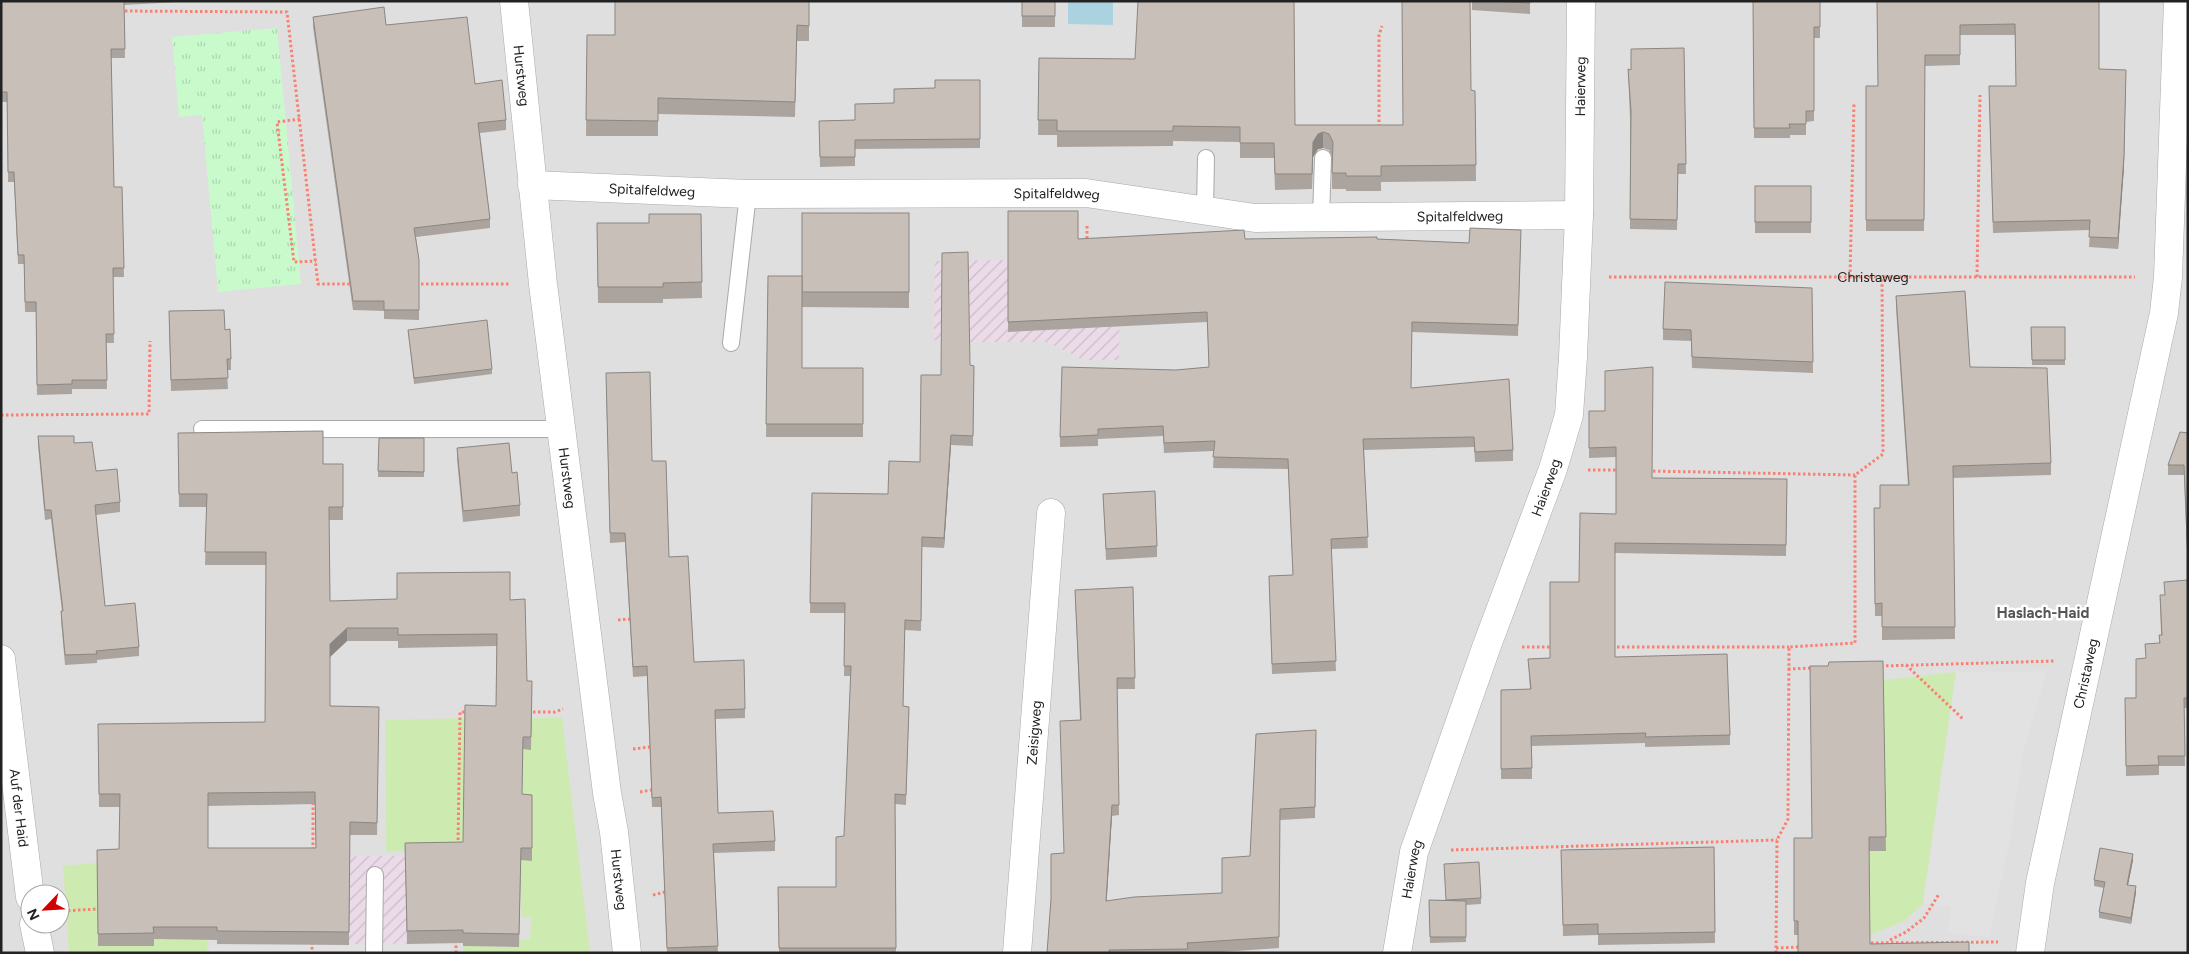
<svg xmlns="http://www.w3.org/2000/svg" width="2189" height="954" viewBox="0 0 2189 954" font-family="Figtree,sans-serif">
	<defs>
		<pattern id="industrial-furrows" width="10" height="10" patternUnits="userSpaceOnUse" patternTransform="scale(1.25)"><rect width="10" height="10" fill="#ebdbe8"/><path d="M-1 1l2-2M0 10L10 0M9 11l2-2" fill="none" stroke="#c9bcc7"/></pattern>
		<pattern id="park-tufts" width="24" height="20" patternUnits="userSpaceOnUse" patternTransform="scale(1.25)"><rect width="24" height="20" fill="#c8facc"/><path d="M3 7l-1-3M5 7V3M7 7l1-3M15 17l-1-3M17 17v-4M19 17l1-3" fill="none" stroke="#acd6af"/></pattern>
	</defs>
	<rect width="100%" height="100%" fill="#f2efe9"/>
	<path fill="#e0dfdf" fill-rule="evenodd" d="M1 1H2188V953H1ZM30 894H60V924H30Z"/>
	<g fill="url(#industrial-furrows)">
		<path d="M1008 221 1078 222V261H1120L1119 360H1084L1047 342H946L934 340 935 261 1008 260Z"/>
		<path d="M436 855 407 944 318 945 316 857Z"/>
	</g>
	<g fill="#cdebb0">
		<path d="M1956 672 1923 903 1904 921 1870 935 1869 851H1886L1883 680Z"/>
		<path d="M562 717 590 953H463V946L519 947V940H530L531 917H521V860H532V808L522 807 523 749H531V727L523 719Z"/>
		<path d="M465 718 463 849 386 851 385 720Z"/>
		<path d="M97 863 98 946H153V939L162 940 210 863 207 953H69L63 866Z"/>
	</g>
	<path fill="url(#park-tufts)" d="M277 28 301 284 218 292 202 115 179 117 172 37Z"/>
	<g fill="#e2e2e2">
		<path d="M2047 671 2023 752 2010 840 1989 937 1948 933 1951 907 1923 903 1956 672Z"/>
		<path d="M450 943V953H210V946Z"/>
	</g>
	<path fill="#aad3df" d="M1068 1H1113V25L1068 24Z"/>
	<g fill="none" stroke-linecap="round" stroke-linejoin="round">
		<defs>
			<g id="lane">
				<path d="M1205 210 1206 158"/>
				<path d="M1321 218 1323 158"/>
				<path d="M731 343 748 194"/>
				<path d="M202 429H563"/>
				<path d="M374 953 375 875"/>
			</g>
			<g id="street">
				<path id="s2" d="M514 1 543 284 607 793 614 832 627 953"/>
				<path id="s3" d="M532 185 748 194 1086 193 1255 218 1579 215"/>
				<path id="s4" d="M1 659 30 897"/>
				<path d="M34 924 40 953"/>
				<path id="s5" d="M1017 953 1051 513"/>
				<path id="s6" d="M1397 953 1414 852 1486 648 1553 469 1569 415 1573 357 1579 215 1581 1"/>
				<path id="s7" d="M2030 953 2040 883 2164 313 2168 277 2178 1"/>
			</g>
		</defs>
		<use href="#lane" stroke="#a9a9a9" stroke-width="18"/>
		<use href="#street" stroke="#a9a9a9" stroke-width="29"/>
		<g stroke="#fa8072" stroke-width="3" stroke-dasharray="2.5 2.5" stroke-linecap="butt">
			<path d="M120 11 287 12 318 284H353"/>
			<path d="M300 119 277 122 294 262 316 261"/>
			<path d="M1379 127V35L1382 26"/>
			<path d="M1087 226V242"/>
			<path id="s1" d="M1609 277H2135"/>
			<path d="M1850 277 1854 102"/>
			<path d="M1977 277 1980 95"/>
			<path d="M416 284H510"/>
			<path d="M1 415 149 414 150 341"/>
			<path d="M1588 470H1619"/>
			<path d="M1648 471 1855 475"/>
			<path d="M618 620 630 619"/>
			<path d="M1522 647H1553"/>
			<path d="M1612 647H1789"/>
			<path d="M1906 665 1963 719"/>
			<path d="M1881 666 2055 661"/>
			<path d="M1788 669 1813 668"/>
			<path d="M528 712H555L563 709"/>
			<path d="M633 749 650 747"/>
			<path d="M640 792 651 790"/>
			<path d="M458 845 460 712H469"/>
			<path d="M313 850V802"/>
			<path d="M1451 850 1777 840"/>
			<path d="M653 895 665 892"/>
			<path d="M63 911 97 909"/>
			<path d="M1890 940 1906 932 1924 918 1939 894"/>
			<path d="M312 942V953"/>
			<path d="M1866 943 1998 942"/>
			<path d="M1776 948 1800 947"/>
			<path d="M456 953V938"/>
			<path d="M1776 953 1777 840 1788 819 1789 647 1855 643V475L1883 454 1882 277"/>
		</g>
		<use href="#lane" stroke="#fff" stroke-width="16"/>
		<use href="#street" stroke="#fff" stroke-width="28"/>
	</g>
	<g fill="#aba49e" fill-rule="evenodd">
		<path d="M1 1H196L124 5 125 58H111L114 187H122L124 277H113L114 343H106L107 389H72V394L37 395 36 312H25L24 264H18L14 182H8L7 102H1Z"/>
		<path d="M809 1V41H797L795 117 658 114V136H586L587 35H615Z"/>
		<rect x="1022" y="1" width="33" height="26"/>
		<path d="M1472 1H1530V14L1472 10Z"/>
		<path d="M1753 1H1820V38H1814V121L1806 122V135H1790V138H1754Z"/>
		<path d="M1877 1H2099V69L2124 167 2118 249 2089 247 2090 230 1993 233 1989 97 2016 86 2015 35H1960V65L1925 66 1924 231H1866V86H1878Z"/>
		<path d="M313 17 386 25 475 84 506 120V130L480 133 490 219V228L416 237 419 260V320L384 319V311L353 310 313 27Z"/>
		<path d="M1684 48 1686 174H1678L1677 230 1630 229V119L1628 69 1631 70Z"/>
		<path d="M1039 58 1135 59 1295 125H1403L1471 90 1475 91 1476 181 1381 182V191H1346V189H1332V157L1329 150 1323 148 1318 149 1313 157 1312 189 1275 190 1274 158H1240V142L1173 141V146L1057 147V135H1038Z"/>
		<path d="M980 80V148L855 149V166L820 167 819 121 855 120 894 103 935 88Z"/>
		<rect x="1755" y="186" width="56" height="47"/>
		<path d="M1008 211 1078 239H1377L1469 243 1521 230 1518 336 1412 332 1411 388 1513 450V461L1475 462 1474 447 1364 450 1368 548 1331 549 1336 671 1272 674 1269 576 1293 575 1288 469 1213 468 1214 451 1164 453 1163 436 1098 439V446L1060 447V437L1176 370 1209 367 1207 322 1008 332Z"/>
		<path d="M802 213H909V308L802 307Z"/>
		<path d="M701 214 702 298 663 299V303H598L597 223H649Z"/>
		<path d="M768 276 802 368H863V437H766Z"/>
		<path d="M1812 288 1813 373 1692 368 1691 341 1663 340V329Z"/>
		<path d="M1896 296 1970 367 2051 463V475L1953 478 1955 639 1882 640V616H1875L1874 508H1880L1908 485 1896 308Z"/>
		<path d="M169 322 225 330 231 359V370H227L228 389 171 391Z"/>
		<path d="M2031 327H2065V365H2032Z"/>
		<path d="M408 330 492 369V374L414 384Z"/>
		<path d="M970 365 974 366 973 446 951 445 944 548 922 547 921 631 905 630 903 706 909 707 906 805 895 804 896 953H779L778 887H836L844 836 851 676H844L845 613H810L812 493 888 494 920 462 941 375Z"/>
		<path d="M606 382 652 461 669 557 694 662 745 709V718L715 719 718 813 775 841V851L714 853 718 953H667L661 807H652L647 676 633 677 625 542 610 543Z"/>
		<path d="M1589 411 1652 478 1787 479 1786 556 1615 553V657L1730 735V745L1645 747V743L1532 746V779H1501V690L1530 689 1528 659 1550 658 1616 514V457L1589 458Z"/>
		<path d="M178 433 323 464H343V520H329L330 601 510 600 527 681H532L531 750 523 749 522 794 532 795V861L521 860 519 947 463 946V943L407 944 405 843 463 842 496 706 497 646 398 648V641H347L330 657V706L379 707 377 835H350L349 945 217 944V940L154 939V946H98L97 850 119 849 120 807H99L98 724 265 722 266 565H205L207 507H179ZM315 804 316 848H208V806Z"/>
		<path d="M2188 433V573L2184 475H2168V465Z"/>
		<path d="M38 436 74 443 120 502V512L96 515 105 606 139 647V656L97 660V663L65 665 61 620V611H62L51 519 45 520 38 445Z"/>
		<path d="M379 438H424V477H378Z"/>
		<path d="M457 448 512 473 520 505V516L463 522 457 459Z"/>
		<path d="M1103 494 1157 546V557L1106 560Z"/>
		<path d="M2188 580V708H2184L2185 766H2159V775L2126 776 2125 698H2136L2146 658 2159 643 2161 635 2160 595H2165Z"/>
		<path d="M1133 587 1135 689H1117L1119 815 1112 816 1106 901 1222 893 1250 856 1316 730 1315 818 1280 820 1279 948 1207 953H1047L1051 900 1064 853 1080 720 1075 590Z"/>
		<path d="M1883 661 1886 851H1869L1798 953V935H1794V838H1812L1828 666Z"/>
		<path d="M1714 847 1715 943 1598 945V935L1563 936 1561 850Z"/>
		<path d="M2133 860 2128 885 2136 892 2131 924 2099 918V912L2104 888 2094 886V880Z"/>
		<path d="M1481 898V904L1466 905V942L1430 943 1429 900H1446Z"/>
	</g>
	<g fill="#8b8681">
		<path d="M2126 70 2124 167 2118 249V238Z"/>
		<path d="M1323 132V148L1318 149 1313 157 1312 189 1313 142 1318 134Z"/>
		<path d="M951 435V445L944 548V538Z"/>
		<path d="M347 628V641L330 657V644Z"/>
		<path d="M1112 805V816L1106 912V901Z"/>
		<path d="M2133 854V860L2127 890V885Z"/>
		<path d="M2136 886V892L2131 924V918Z"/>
	</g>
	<g fill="#c7bfb8" stroke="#8b8681" fill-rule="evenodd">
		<path d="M1 1H124L125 49H111L114 187H122L124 268H113L114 334H106L107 380H72V384L37 385 36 302H25L24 255H18L14 172H8L7 92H1Z"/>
		<path d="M615 1H809V26L797 25 795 102 658 98V121L586 120 587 35H615Z"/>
		<rect x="1022" y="1" width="33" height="15"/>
		<path d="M1138 1H1294L1295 125H1403L1402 1H1470L1471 90 1475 91 1476 165 1381 166V176H1346V173H1332L1333 142 1329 134 1323 132 1318 134 1313 142 1312 174H1275L1274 143H1240V127L1173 126V131H1057V120H1038L1039 58 1135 59Z"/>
		<path d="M1491 1H1530V3Z"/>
		<path d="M1753 1H1820V27H1814V111H1806V124H1789L1790 128H1754Z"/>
		<path d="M1877 1H2099V69L2126 70 2124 156 2118 238 2089 237 2090 220 1993 222 1989 86H2016L2015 24 1960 25V55H1925L1924 220H1866V86H1878Z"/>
		<path d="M384 7 386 25 467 17 475 84 502 80 506 120 478 123 490 219 414 228 419 260V310H384V301H353L313 17Z"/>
		<path d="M1684 48 1686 164H1678L1677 220 1630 219 1631 111 1628 69 1631 70V49Z"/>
		<path d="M935 80H980V139L855 140V157H820L819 121 855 120V104L894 103V89L935 88Z"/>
		<rect x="1755" y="186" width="56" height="36"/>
		<path d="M1008 211H1078V239L1244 230 1245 239 1377 237V239L1469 243 1470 228 1521 230 1518 325 1412 322 1411 388 1509 379 1513 450 1475 452 1474 437 1363 439 1368 537 1331 539 1336 661 1272 664 1269 576 1293 575 1288 459 1213 457 1215 441 1164 443 1163 426 1098 429V435L1060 437 1062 367 1176 370 1209 367 1207 312 1008 322Z"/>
		<rect x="802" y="213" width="107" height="79"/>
		<path d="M649 214H701L702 282 663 283V287H598L597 223H649Z"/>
		<path d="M968 252 970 365 974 366 973 436 951 435 944 538 922 537 921 621 905 620 903 706 909 707 906 795 895 794 896 948H779L778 887H836V837L844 836 851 666H844L845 603H810L812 493 888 494 889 461 920 462 921 375H941L942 253Z"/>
		<path d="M768 276H802V368H863V424H766Z"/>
		<path d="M1665 282 1812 288 1813 362 1692 357 1691 330 1663 329Z"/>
		<path d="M1965 291 1970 367 2047 368 2051 463 1953 466 1955 627H1882V603L1875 604 1874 508H1880V485H1909L1896 296Z"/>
		<path d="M224 310 225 330 230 329 231 359H227L228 378 171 380 169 311Z"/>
		<path d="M487 320 492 369 414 378 408 330Z"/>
		<path d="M2031 327H2065V360H2032Z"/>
		<path d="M1653 367 1652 478 1787 479 1786 545 1615 543V657L1727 654 1730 735 1645 737 1646 733 1531 736 1532 768 1501 769V690L1531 689 1528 659 1550 658V582H1579L1580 513 1616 514V447L1589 448V411H1605V371Z"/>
		<path d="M650 372 652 461H666L669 557 688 556 694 662 744 660 745 709 715 710 718 813 773 811 775 841 713 844 718 946 667 948 661 797 652 798 647 666 633 667 625 533H610L606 373Z"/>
		<path d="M323 431V464H343V507H329L330 601 397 599V573L510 572V600L525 599 527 681H532L531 737H523L522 794 532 795V848H521L519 934 463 933V930L407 931 405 843 463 842 465 705 496 706 497 634 398 635V628H347L330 644V706L379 707 377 823 350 822 349 932 217 931V927H153L154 933 98 934 97 850 119 849 120 794H99L98 724 265 722 266 552H205L207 494H179L178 433ZM315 792 316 848H208V793Z"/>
		<path d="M2180 432 2188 433V563L2184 465H2168Z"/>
		<path d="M38 436H74V443L92 442 96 471 117 469 120 502 95 505 105 606 135 603 139 647 96 651 97 654 65 655 61 611H63L51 510H45Z"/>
		<path d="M379 438H424V472L378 471Z"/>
		<path d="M509 443 512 473 517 472 520 505 463 511 457 448Z"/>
		<path d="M1155 491 1157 546 1106 549 1103 494Z"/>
		<path d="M2188 580V698H2184L2185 756H2158L2159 765 2126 766 2125 698H2136V659L2146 658 2145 644 2160 643 2159 635H2162L2160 595H2165L2164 582Z"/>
		<path d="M1133 587 1135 678H1117L1119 805H1112L1106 901 1134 897 1222 893V858L1250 856 1256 734 1316 730 1315 807 1280 809 1279 937 1187 943 1188 949 1109 950V953H1047L1051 899V854L1064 853 1060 721 1081 720 1075 590Z"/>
		<path d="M1883 661 1886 837H1869L1870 944 1969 942V953H1798V921H1794V838H1812L1810 666H1828L1829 662Z"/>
		<path d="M1714 847 1715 932 1598 934V924L1563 925 1561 850Z"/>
		<path d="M2100 848 2133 854 2127 885 2136 886 2131 918 2099 912 2105 882 2094 880Z"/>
		<path d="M1479 862 1481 898 1446 900 1444 864Z"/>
		<path d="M1429 900 1466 901V937H1430Z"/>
	</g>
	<g text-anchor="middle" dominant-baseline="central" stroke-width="5" stroke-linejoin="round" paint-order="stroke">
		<g font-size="14" fill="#222" stroke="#fff">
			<text stroke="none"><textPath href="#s2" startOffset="75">Hurstweg</textPath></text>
			<text stroke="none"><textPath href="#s6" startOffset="895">Haierweg</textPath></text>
			<text stroke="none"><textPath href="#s3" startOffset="120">Spitalfeldweg</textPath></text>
			<text stroke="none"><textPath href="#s3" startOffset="525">Spitalfeldweg</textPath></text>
			<text stroke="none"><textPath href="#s3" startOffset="930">Spitalfeldweg</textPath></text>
			<text stroke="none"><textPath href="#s1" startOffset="264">Christaweg</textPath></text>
			<text stroke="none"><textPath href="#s2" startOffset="480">Hurstweg</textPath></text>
			<text stroke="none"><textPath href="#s6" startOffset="490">Haierweg</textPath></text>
			<text stroke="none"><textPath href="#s7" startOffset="285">Christaweg</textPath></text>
			<text stroke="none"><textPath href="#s5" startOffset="221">Zeisigweg</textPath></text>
			<text stroke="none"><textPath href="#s4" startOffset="150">Auf der Haid</textPath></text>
			<text stroke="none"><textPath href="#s6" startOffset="85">Haierweg</textPath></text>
			<text stroke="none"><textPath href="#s2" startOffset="885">Hurstweg</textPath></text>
		</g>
		<g font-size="15" font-weight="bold" fill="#555" stroke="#fff">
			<text x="2043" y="613">Haslach-Haid</text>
		</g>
	</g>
	<rect width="2189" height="954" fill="none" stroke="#222222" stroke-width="5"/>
	<g transform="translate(45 909) rotate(245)"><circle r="24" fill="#ffffff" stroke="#a7a7a7"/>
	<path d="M0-4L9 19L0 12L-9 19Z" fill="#d40000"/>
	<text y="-8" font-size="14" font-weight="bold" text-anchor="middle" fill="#222222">N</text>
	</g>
</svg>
